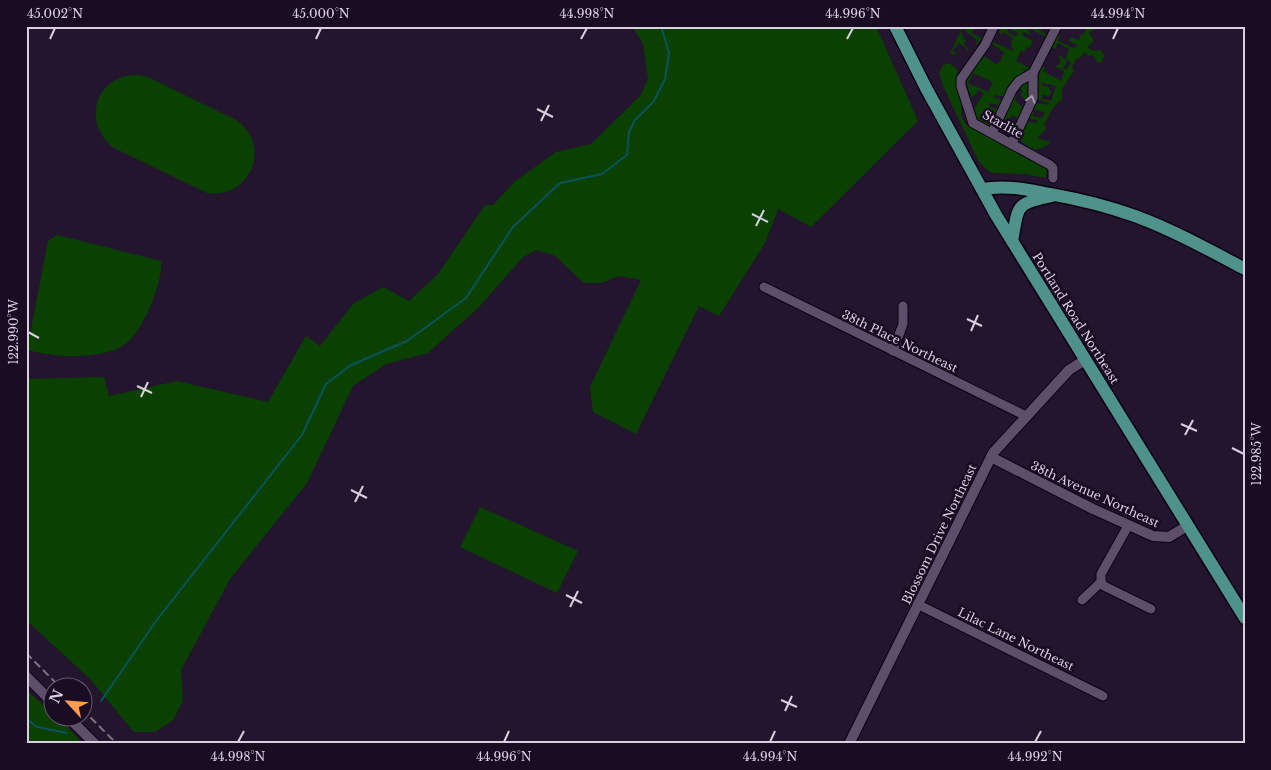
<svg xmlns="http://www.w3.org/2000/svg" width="1271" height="770" viewBox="0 0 1271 770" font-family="'Libre Baskerville',serif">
	<rect width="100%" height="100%" fill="#22152d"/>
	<g fill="#0a4100" fill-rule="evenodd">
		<path d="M632 26H876L918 121 811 227 778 209 765 243 719 316 699 306 636 434 593 412 590 387 641 280 618 276 602 283H584L554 255 536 250 523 257 480 306 428 353 386 364 353 386 307 483 230 579 181 670 183 701 173 720 155 732H134L90 679 26 620V379L104 377 109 396 177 381 268 402 306 336 320 346 353 304 383 287 409 301 438 274 485 205H493L514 182 556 152 591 144 640 96 648 79 643 43Z"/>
		<path d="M963 26H969L974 29 971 33 982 38 977 45 975 44 978 41 963 29 960 32 964 36 963 38 966 41 963 44 969 49 968 50 959 43 953 50 956 53 954 55 951 53 949 56Z"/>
		<path d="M1001 26 1008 29 1007 32 1016 37 1018 33 1008 28 1009 26H1034L1047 35 1046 37 1029 28 1028 31 1031 33 1028 34 1024 32 1022 35 1033 41 1029 48 1027 47 1024 52 1021 51 1016 61 1029 68 1033 61 1034 62 1030 71 1022 68 1027 73 1026 79H1029C1032 87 1034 95 1028 102L1020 95 1023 92 1021 89 1016 90 1013 92 1017 96 1015 100 1025 110 1020 120 1013 115 1009 118V121L1019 122 1016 127 1007 132 1000 128 995 121 990 127 975 119V107L984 93 979 90 972 98C968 89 964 82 970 72L973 74 968 83 988 92 993 82 971 72 984 56 997 65 1002 58 1001 57 1005 53 992 44 993 42 1012 51 1013 48 1011 47 1012 44 1011 43 1013 38 1003 32 1002 35 999 32ZM1017 80C1019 86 1008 105 1002 109V114L1000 119 998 118 999 109 989 107V103L1002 106 1005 100 994 98V95L1006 97Z"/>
		<path d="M1079 26H1098L1089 33 1094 41 1089 45 1088 48 1093 51 1100 50 1104 55 1101 63 1097 62 1093 55 1088 56 1084 52 1080 58 1076 59 1072 67 1074 71 1062 89V100C1051 105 1050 117 1044 124L1046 129 1037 138 1050 142C1048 146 1038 150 1034 150L1032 147 1031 149 1019 139 1018 134 1024 121 1037 123V120L1026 118 1029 111 1034 112 1033 116 1042 118 1045 113 1031 108 1033 102 1048 105 1049 103 1036 99C1039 88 1036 77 1042 66L1045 67 1043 71 1061 81 1064 71 1055 66 1056 65H1059L1061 59 1058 57 1060 55 1067 61 1063 69H1067L1071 63 1066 58 1069 49 1058 43 1055 49 1051 47 1058 35 1060 36 1058 41 1074 48 1076 47 1077 45 1069 41 1071 37 1079 40 1081 34H1084L1086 29ZM1042 83 1056 86 1051 101 1042 99V95L1050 96 1051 91 1047 86H1043L1041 84Z"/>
		<path d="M949 63 958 70C953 87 965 99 961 115L966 125 975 130 976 129 1041 164 1047 169 1046 178 1025 174 992 173 985 168 979 162 944 88 939 73 943 65Z"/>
		<path d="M137 75 148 77 236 120C273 146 250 199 207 193L114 148C81 123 95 75 137 75Z"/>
		<path d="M57 235 161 261C162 276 157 288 152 302 146 316 138 335 125 344 111 356 71 358 54 355 45 354 36 352 27 350L48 241Z"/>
		<path d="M480 507 578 551 557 593 460 547Z"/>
		<path d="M26 690 52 713V718H58L84 744H26Z"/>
	</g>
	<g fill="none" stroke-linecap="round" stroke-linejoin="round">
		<g stroke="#0a535c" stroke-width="2">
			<path d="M101 701 156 621 302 435 326 384 351 365 407 341 466 298 513 227 560 183 602 174 627 155 629 132 635 120 654 101 665 79 669 53 661 26"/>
			<path d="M26 718 37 727 67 733"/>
		</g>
		<defs>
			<g id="minor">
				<path d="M994 26 985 45 961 79V86L973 123 1050 165 1053 168V178"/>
				<path d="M1033 73 1057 26"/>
				<path d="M992 133 1012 90 1019 81 1033 73V98L1012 143"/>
				<path d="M764 287 1026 416"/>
				<path d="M893 351 903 324V306"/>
				<path d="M1101 582 1104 586 1151 609"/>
				<path d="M1082 600 1101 582V574L1128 526"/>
				<path d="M917 604 1103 696"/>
			</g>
			<g id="tertiary">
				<path d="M991 457 1093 509 1153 536 1169 537 1187 526"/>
				<path d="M26 676 52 702"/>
				<path d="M69 718 95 744"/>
				<path d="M849 744 993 453 1069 370 1085 360"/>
			</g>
			<g id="primary">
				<path d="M895 26 926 88 996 215 1245 618"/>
				<path d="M982 189C1006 185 1026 189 1050 194 1078 199 1107 206 1135 216 1173 230 1209 250 1245 269"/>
				<path d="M1012 241C1019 205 1014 204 1052 196"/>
			</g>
		</defs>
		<use href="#minor" stroke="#0c0214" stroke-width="11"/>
		<use href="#tertiary" stroke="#0c0214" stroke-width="12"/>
		<use href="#primary" stroke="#0c0214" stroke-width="15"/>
		<use href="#minor" stroke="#5d4e6a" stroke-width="9"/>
		<use href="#tertiary" stroke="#5d4e6a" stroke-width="10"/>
		<use href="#primary" stroke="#4f9289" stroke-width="12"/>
		<g stroke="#7d7286" stroke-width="2" stroke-dasharray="8 4" stroke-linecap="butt">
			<path d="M26 653 61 688"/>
			<path d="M82 709 117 744"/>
		</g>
	</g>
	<defs><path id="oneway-chevron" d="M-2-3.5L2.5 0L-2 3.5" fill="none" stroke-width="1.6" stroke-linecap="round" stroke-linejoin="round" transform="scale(1.25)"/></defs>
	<use stroke="#a196ab" href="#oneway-chevron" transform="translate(1031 99) rotate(-74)"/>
	<path fill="none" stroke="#d8d0e0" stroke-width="2" d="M50 39 55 28M316 39 321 28M581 39 587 28M847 39 853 28M1113 39 1118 28M537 109 553 117M541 121 549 105M752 214 768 222M756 226 764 210M967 319 982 326M971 331 978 315M28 332 39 338M137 386 152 393M141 397 148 382M1181 424 1197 431M1185 435 1193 420M1232 448 1244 454M351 490 367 498M355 502 363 486M566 595 582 603M570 607 578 591M781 700 797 707M785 711 792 696M238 742 244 731M504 742 509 731M770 742 775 731M1035 742 1041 731"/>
	<g text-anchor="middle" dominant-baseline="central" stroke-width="5" stroke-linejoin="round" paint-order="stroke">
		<g font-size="12" fill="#d8d0e0" stroke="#190c23">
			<text transform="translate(1003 124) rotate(29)">Starlite</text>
			<text transform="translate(1076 318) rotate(58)">Portland Road Northeast</text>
			<text transform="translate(900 341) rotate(26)">38th Place Northeast</text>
			<text transform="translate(1095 494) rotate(25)">38th Avenue Northeast</text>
			<text transform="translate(939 534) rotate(-64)">Blossom Drive Northeast</text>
			<text transform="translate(1016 639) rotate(26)">Lilac Lane Northeast</text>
		</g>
	</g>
	<rect width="1271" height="770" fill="none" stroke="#190c23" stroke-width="55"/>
	<g transform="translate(68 702) rotate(296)"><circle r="24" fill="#190c23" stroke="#655a6f"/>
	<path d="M0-4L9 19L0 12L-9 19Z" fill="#fd9c55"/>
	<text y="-8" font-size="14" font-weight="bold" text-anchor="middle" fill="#d8d0e0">N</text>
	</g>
	<rect x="28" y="28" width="1216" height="714" fill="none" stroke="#d8d0e0" stroke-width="2"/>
	<g font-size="12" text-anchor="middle" fill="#d8d0e0">
		<text x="55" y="18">45.002°N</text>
		<text x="321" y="18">45.000°N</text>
		<text x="587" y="18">44.998°N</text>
		<text x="853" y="18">44.996°N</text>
		<text x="1118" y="18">44.994°N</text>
		<text transform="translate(14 332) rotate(-90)" y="4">122.990°W</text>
		<text transform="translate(1257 454) rotate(-90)" y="4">122.985°W</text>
		<text x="238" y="761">44.998°N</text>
		<text x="504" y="761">44.996°N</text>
		<text x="770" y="761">44.994°N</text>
		<text x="1035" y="761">44.992°N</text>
	</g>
</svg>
